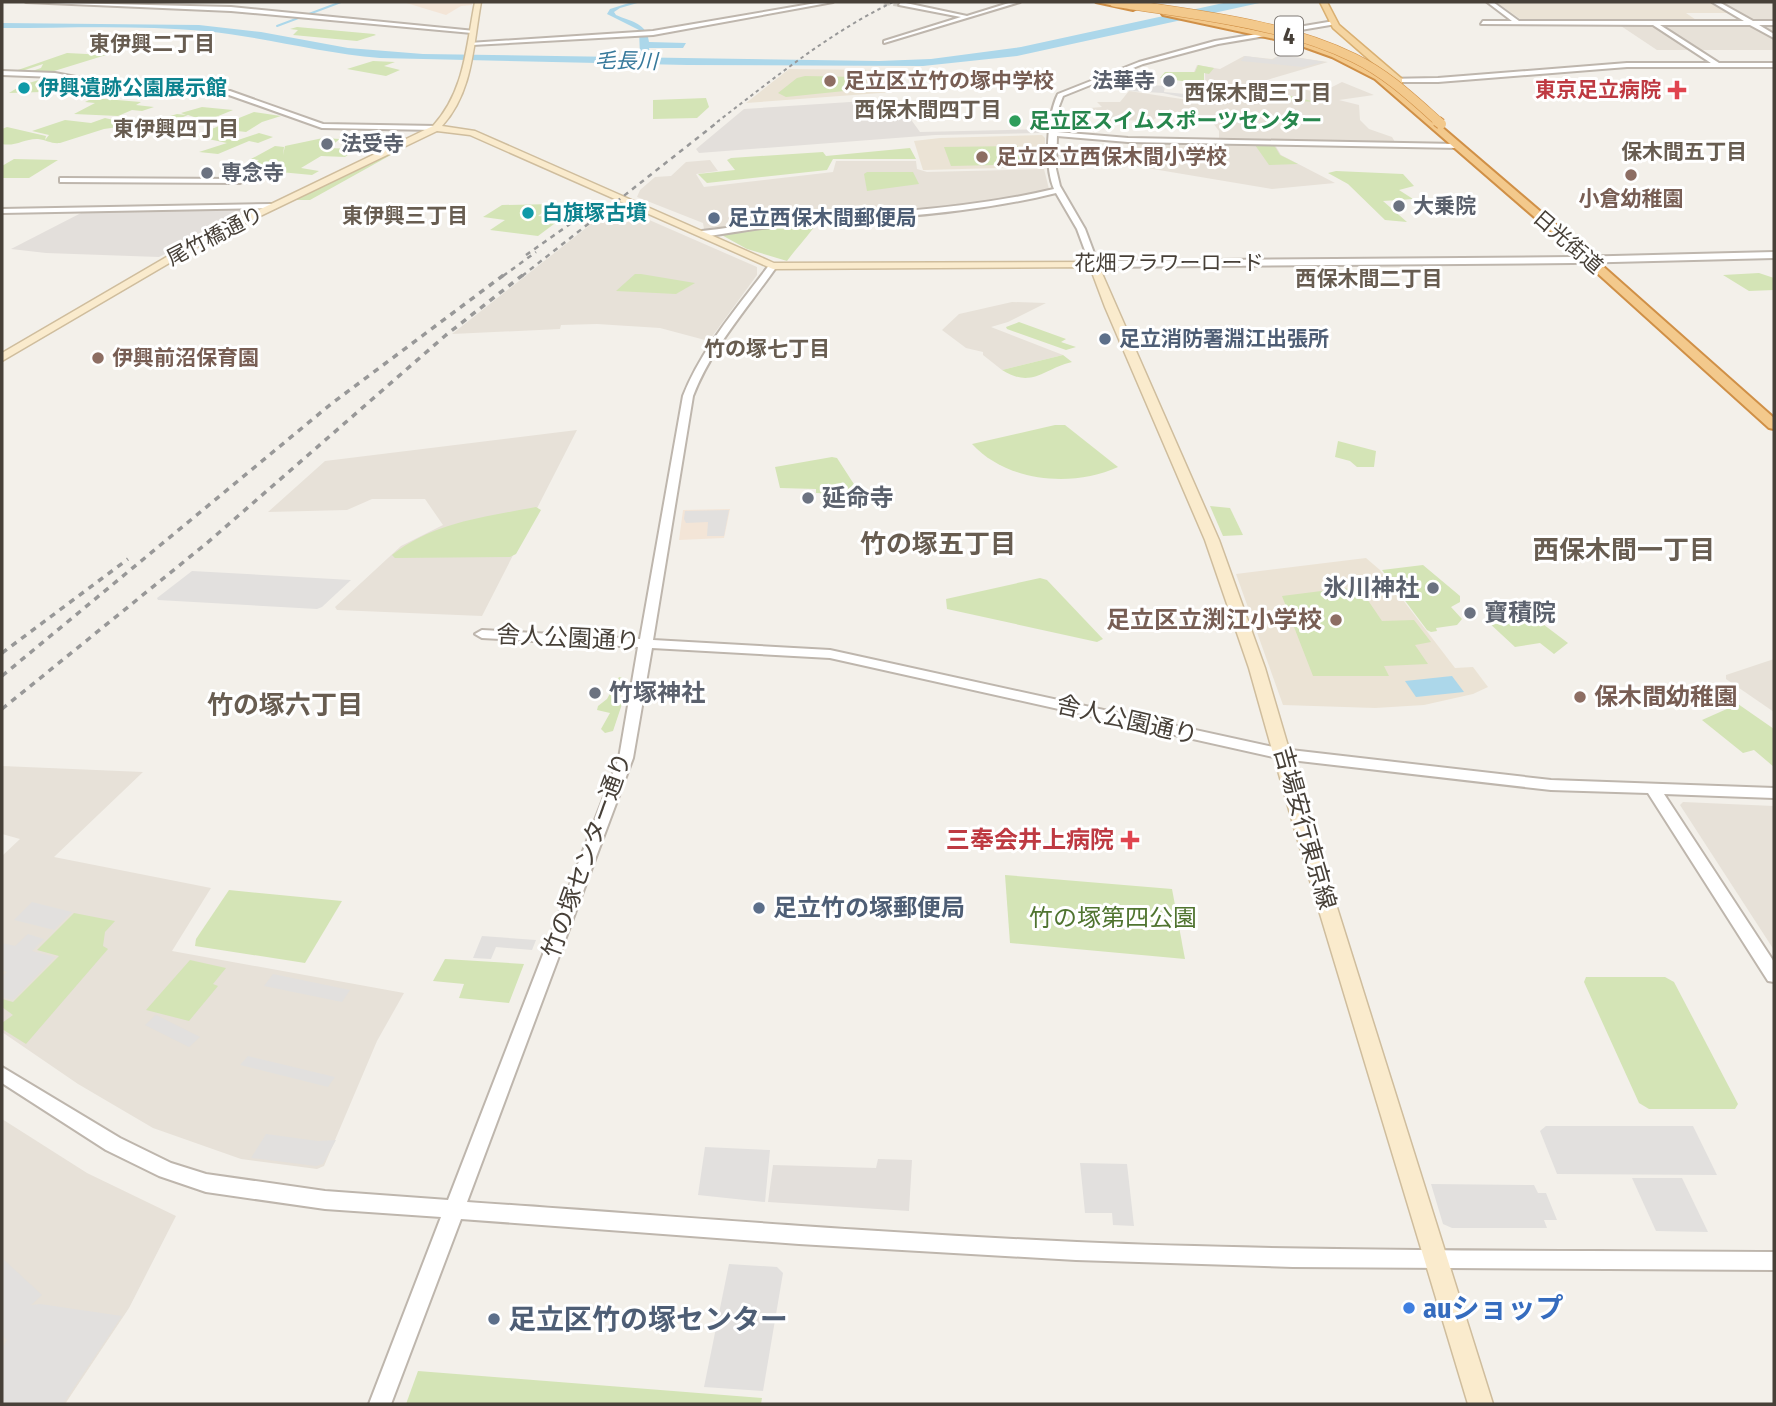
<svg xmlns="http://www.w3.org/2000/svg" width="1776" height="1406" viewBox="0 0 1776 1406" font-family="'Fira Sans Condensed','Noto Sans JP',sans-serif">
	<rect width="100%" height="100%" fill="#f3f0ea"/>
	<g fill="#e7e1d8">
		<path d="M1720 2H1774V50H1657L1621 26H1761Z"/>
		<path d="M1280 55 1328 62 1206 98 1205 73 1194 72 1197 65 1220 69 1244 56 1272 59Z"/>
		<path d="M1342 82 1374 95 1339 100 1359 105 1360 120 1369 129 1392 137 1395 142 1219 141V131L1210 119 1160 115 1153 120 1105 121 1090 108 1102 107 1097 102H1120L1129 91 1208 103 1275 83 1320 93Z"/>
		<path d="M1136 142 1275 145 1281 155 1335 183 1272 189 1129 165Z"/>
		<path d="M710 160 718 171 696 174 704 187 833 172 836 161H916L917 169 927 172 1044 169 1049 189 1017 198 925 210 704 229 703 223 637 197 640 190 655 177 671 176 686 162Z"/>
		<path d="M615 205 757 267V275L711 338 705 340 660 328 597 324 561 325 560 329 452 334Z"/>
		<path d="M1012 302 1046 303 1008 322 991 327 1063 355 1002 370 983 355V352L966 348 942 330 959 314Z"/>
		<path d="M577 430 482 616 337 610 335 607 401 546 443 525 425 499H372L347 510 268 512 325 461Z"/>
		<path d="M1774 659V712L1726 679V675Z"/>
		<path d="M2 766 143 772 54 857 211 888 172 951 404 993 377 1041 324 1166 317 1169 241 1159 153 1128 78 1084 2 1032V856L20 839 2 834Z"/>
		<path d="M1683 802 1774 806V950L1680 805Z"/>
		<path d="M2 1119 87 1173 176 1216 129 1308 65 1404H2Z"/>
	</g>
	<g fill="#f3e5d7">
		<path d="M403 2H473L472 5 461 6 446 15Z"/>
		<path d="M730 509 724 538 679 540 683 510Z"/>
	</g>
	<g fill="#e3dfdb">
		<path d="M896 99 920 132 1045 129 1041 133 935 135 699 153 696 149 744 109Z"/>
		<path d="M237 209 248 211 159 257 46 253 11 249 83 212Z"/>
		<path d="M878 1159 912 1160 909 1211 768 1202 773 1165 876 1168Z"/>
	</g>
	<g fill="#ebe3d5">
		<path d="M1496 2H1708L1728 13H1686L1699 22 1523 21Z"/>
		<path d="M789 69 879 70 894 92 746 103Z"/>
		<path d="M1042 135 1045 138V166L1042 167 925 170H923L914 141 940 138Z"/>
		<path d="M1366 558 1380 570 1455 668 1473 667 1488 687 1473 694 1424 705 1375 708 1283 705 1236 574Z"/>
	</g>
	<g fill="#d4e4b6">
		<path d="M297 27 374 34 376 35 357 41 293 35 298 30 290 29Z"/>
		<path d="M67 53 106 55 51 72 32 71 41 68 43 64 25 70 30 72 15 71Z"/>
		<path d="M373 61 395 62 384 66 400 70 386 76 347 69Z"/>
		<path d="M1198 65 1214 68 1209 74 1204 73V84L1160 78 1165 72H1195Z"/>
		<path d="M805 76 859 77 858 80 864 89 786 97 778 93 797 78Z"/>
		<path d="M49 77 86 85 74 91 9 93 22 85Z"/>
		<path d="M1258 88 1316 102 1224 97Z"/>
		<path d="M93 98 141 102 136 105 154 107 142 111 132 110 118 116 74 114 95 103 85 102Z"/>
		<path d="M706 98 709 107 697 118 653 119V100Z"/>
		<path d="M202 107 233 110 206 121 188 115 158 127 144 124 177 114 186 115 181 113Z"/>
		<path d="M254 112 281 116 262 122 246 132 229 130 221 135 238 138 235 141 259 133 273 137 258 143 249 141 218 154 199 152 227 143 194 136Z"/>
		<path d="M105 118 122 122 116 124 125 126 104 129 60 143C51 144 47 140 38 139 26 138 15 147 2 144V129L7 127 46 136 45 140 49 135 32 131 65 120 91 123Z"/>
		<path d="M323 138 340 139 328 148 356 149 345 157 321 156 301 168 319 171 312 175 280 172 281 167 271 164 249 166 259 160 251 159 275 146 284 147 283 155 285 146Z"/>
		<path d="M1255 145H1274L1280 155 1298 164 1269 165Z"/>
		<path d="M944 147 1017 146 1034 155V164L951 166Z"/>
		<path d="M910 148 916 159H833L827 170 707 183 698 174 735 170 727 160 731 158 823 152 826 156Z"/>
		<path d="M398 151 310 200H292L395 152Z"/>
		<path d="M14 159 58 160 29 178H2V166Z"/>
		<path d="M1336 171 1403 174 1414 186 1399 190 1413 199 1383 201 1407 222 1385 220 1348 184 1328 173Z"/>
		<path d="M867 172H913L919 184 867 191 864 174Z"/>
		<path d="M554 204 538 216 562 218 538 236 490 230 505 220 483 217 502 205Z"/>
		<path d="M816 224C807 238 797 247 787 261L747 249 718 233Z"/>
		<path d="M1759 273 1774 278V290L1749 291 1723 275Z"/>
		<path d="M635 274H641L695 283 676 294 616 291Z"/>
		<path d="M1019 322 1066 339 1061 342 1076 347 1066 350 1007 329 1006 327Z"/>
		<path d="M1063 355 1072 362C1043 369 1032 389 1002 370Z"/>
		<path d="M1055 425H1065L1118 467C1072 488 1007 482 972 444Z"/>
		<path d="M1338 441 1376 451 1374 467H1357L1350 461 1335 457Z"/>
		<path d="M832 457 837 458 861 495 816 493V489L780 488 775 467Z"/>
		<path d="M1210 506 1230 508 1243 535 1223 536Z"/>
		<path d="M536 507 541 510 516 554 510 557 395 558 392 555C434 522 485 517 536 507Z"/>
		<path d="M1423 565 1460 596V602L1451 607 1462 619 1457 625 1436 628 1437 631 1431 632 1427 630 1382 570Z"/>
		<path d="M1040 578 1047 580 1103 639 1097 642 947 609 946 599Z"/>
		<path d="M1345 588 1363 593 1382 621 1414 620 1431 642 1415 645 1428 664 1384 666 1389 676H1313L1282 596Z"/>
		<path d="M1527 612 1568 643 1554 654 1540 643 1515 647 1487 621Z"/>
		<path d="M619 677 623 678 625 682 618 696 623 701 613 731 605 733 601 729 610 713 597 710 598 706 607 699Z"/>
		<path d="M1738 704 1774 729V767L1754 750 1743 753 1702 720Z"/>
		<path d="M1005 875 1172 889 1185 959 1010 943Z"/>
		<path d="M229 890 342 901 305 963 195 946 196 939Z"/>
		<path d="M74 913 115 921 105 932 103 946 108 949 26 1044 2 1029V1023L13 1015 2 1007V999L13 1002 59 956 37 950Z"/>
		<path d="M445 959 524 964 509 1003 459 998 464 984 433 981Z"/>
		<path d="M190 960 226 968 213 984 218 986 189 1021 146 1010Z"/>
		<path d="M1586 977H1665L1674 982 1738 1104 1735 1109H1649L1639 1103 1584 982Z"/>
		<path d="M418 1371 762 1398 761 1404H406Z"/>
	</g>
	<g fill="#e2e0de">
		<path d="M1280 55 1313 60 1324 62 1303 67 1241 61 1245 56 1273 60Z"/>
		<path d="M1115 78 1139 80 1138 84 1165 86 1164 92 1196 95 1198 87H1204L1206 95 1205 98 1198 101 1163 93 1129 91 1127 84 1104 82Z"/>
		<path d="M729 510 724 536H707L708 522 686 523 684 519 685 511Z"/>
		<path d="M192 571 351 580 322 607 317 609 158 600 157 598Z"/>
		<path d="M32 902 72 912 54 930 14 920Z"/>
		<path d="M28 934 44 939 32 951 55 957 13 1000 2 997V977L7 972 2 970V943L15 946Z"/>
		<path d="M482 936 536 940 532 950 496 947 491 959 473 958Z"/>
		<path d="M273 974 350 990 342 1002 264 986Z"/>
		<path d="M156 1015 200 1037 189 1047 145 1025Z"/>
		<path d="M248 1056 335 1077 328 1087 240 1065Z"/>
		<path d="M1546 1126H1693L1717 1175 1557 1174 1540 1131Z"/>
		<path d="M266 1134 318 1141 336 1140 323 1164 316 1166 251 1158Z"/>
		<path d="M705 1147 770 1150 765 1202 698 1195Z"/>
		<path d="M1080 1163 1127 1164 1134 1226 1113 1225 1112 1213H1085Z"/>
		<path d="M1632 1178H1682L1708 1232 1656 1231Z"/>
		<path d="M1431 1184 1534 1185 1538 1193H1546L1557 1220H1544L1547 1228H1452L1443 1224Z"/>
		<path d="M3 1259 42 1295 31 1305 40 1304 122 1316 63 1404H2V1349L7 1340 2 1335Z"/>
		<path d="M729 1264 777 1267 783 1273 763 1391 704 1387Z"/>
	</g>
	<g fill="#acd7ea">
		<path d="M632 2H641L620 8 614 12 616 15C632 22 647 23 649 42L686 43 683 48H649L650 55H640L639 30 607 14 610 9Z"/>
		<path d="M1228 2H1264L1017 56 923 66 687 65 380 58C321 53 264 37 205 31 138 25 69 28 2 28V23L199 25 261 32 348 48 423 54 879 61 931 59 1021 47Z"/>
		<path d="M1452 676 1464 692 1416 697 1405 681Z"/>
	</g>
	<g fill="none" stroke-linecap="round" stroke-linejoin="round">
		<path stroke="#acd7ea" stroke-width="2" d="M277 26 341 2"/>
		<path stroke="#d1cdc6" stroke-width="6" stroke-dasharray="6 3.5" stroke-linecap="butt" d="M884 2 901 4"/>
		<defs>
			<g id="tertiary">
				<path d="M26 2 231 7 475 31 472 33 231 11Z"/>
				<path d="M822 2H833L653 35 472 45 469 43 653 31Z"/>
				<path d="M901 2 967 16 1012 2H1020L884 43V41L961 17 899 5Z"/>
				<path d="M1487 2H1493L1519 21H1744L1712 2H1719L1753 21H1774V25H1759L1774 34V38L1750 25H1660L1719 63H1774V67H1627L1438 82H1383L1385 79 1438 78 1627 63H1711L1653 25 1481 24 1483 21H1512Z"/>
				<path d="M1334 21 1336 24 1218 44 1143 64 1063 96 1058 109 1057 132 1128 138 1457 144H1460V148L1128 142 1057 136 1056 169 1060 186 1085 229 1097 261 1573 257 1774 252V258L1573 263 1094 267 1090 264 1077 229 1056 193C968 215 877 218 787 225 758 228 730 233 702 237L698 234 702 231C730 228 759 223 787 220 876 213 966 210 1054 189 1044 166 1047 116 1058 94L1139 62 1215 41Z"/>
				<path d="M2 71 55 73 117 85 230 91 323 124 436 126 440 128 436 130 322 128 229 95 117 89 55 77 2 75Z"/>
				<path d="M63 178 240 179 244 181 240 183 60 182V178Z"/>
				<path d="M272 204H275V208L2 213V209Z"/>
				<path d="M770 264 777 266C747 309 712 347 693 396L653 640 830 650 1282 749 1551 780 1774 788V798L1664 794 1774 962V982L1768 981 1648 793 1551 790 1282 759 830 658 652 648 633 758 467 1202C670 1216 874 1233 1077 1242 1309 1252 1542 1250 1774 1252V1270L1293 1267 1076 1260 799 1244 461 1219 391 1404H369L441 1217 325 1209 206 1192 159 1176 106 1150 2 1083V1067L120 1138 171 1163 206 1174 325 1191 448 1200 619 758 638 647 482 638 475 634 482 630 640 639 683 396C703 346 738 307 770 264Z"/>
			</g>
			<path id="secondary" d="M475 2H481C473 46 473 92 442 126L475 131 774 263 1097 262 1219 540 1265 668 1313 831 1493 1404H1468L1295 831 1249 668 1205 540 1105 307 1090 267 773 269 470 135 437 131 200 245 2 361V353L194 241 433 126C465 91 466 47 475 2Z"/>
			<path id="primary" d="M1320 2H1327L1339 25 1402 79V83H1396L1333 28Z"/>
			<g id="trunk">
				<path d="M1096 2H1111L1137 8 1133 10Z"/>
				<path d="M1160 11 1298 39 1338 53 1381 75 1562 230 1774 418V429L1769 428 1554 234 1375 79 1332 57 1293 43 1163 15Z"/>
			</g>
		</defs>
		<use href="#tertiary" stroke="#beb6ad" stroke-width="4"/>
		<use href="#secondary" stroke="#cfbd9d" stroke-width="3"/>
		<use href="#primary" stroke="#dab072" stroke-width="3"/>
		<use href="#trunk" stroke="#d09047" stroke-width="4"/>
		<use href="#tertiary" fill="#fff" fill-rule="evenodd"/>
		<use href="#secondary" fill="#faebcd" fill-rule="evenodd"/>
		<use href="#primary" fill="#f5d5a1" fill-rule="evenodd"/>
		<use href="#trunk" fill="#f3c98c" fill-rule="evenodd"/>
		<path stroke="#989898" stroke-width="2" stroke-dasharray="3.5 3.5" stroke-linecap="butt" d="M717 122C776 77 826 35 893 2"/>
		<g stroke="#989898" stroke-width="2.5" stroke-dasharray="5 5" stroke-linecap="butt">
			<path d="M526 255 580 217"/>
			<path d="M503 276 536 252"/>
			<path d="M522 276 719 121"/>
		</g>
		<g stroke="#989898" stroke-width="3.5" stroke-dasharray="6 6" stroke-linecap="butt">
			<path d="M2 653 128 559"/>
			<path d="M2 676 331 404 505 274"/>
			<path d="M2 709 207 543 446 335 524 274"/>
		</g>
		<defs>
			<path id="trunk-bridge-far1" d="M1114 2C1194 15 1280 22 1354 58 1387 74 1412 98 1439 122"/>
			<path id="trunk-bridge" d="M1437 121 1441 124"/>
		</defs>
		<use href="#trunk-bridge-far1" stroke="#d09047" stroke-width="10" stroke-linecap="butt"/>
		<use href="#trunk-bridge" stroke="#d09047" stroke-width="12" stroke-linecap="butt"/>
		<use href="#trunk-bridge-far1" stroke="#f3c98c" stroke-width="9"/>
		<use href="#trunk-bridge" stroke="#f3c98c" stroke-width="10"/>
	</g>
	<g fill="#8d6e63" stroke="#fff" stroke-width="2.5">
		<circle cx="830" cy="81" r="7"/>
		<circle cx="982" cy="157" r="7"/>
		<circle cx="1631" cy="175" r="7"/>
		<circle cx="98" cy="358" r="7"/>
		<circle cx="1336" cy="620" r="7"/>
		<circle cx="1580" cy="697" r="7"/>
	</g>
	<g fill="#6b7280" stroke="#fff" stroke-width="2.5">
		<circle cx="1169" cy="81" r="7"/>
		<circle cx="327" cy="144" r="7"/>
		<circle cx="207" cy="173" r="7"/>
		<circle cx="1399" cy="206" r="7"/>
		<circle cx="808" cy="498" r="7"/>
		<circle cx="1433" cy="588" r="7"/>
		<circle cx="1470" cy="613" r="7"/>
		<circle cx="595" cy="693" r="7"/>
	</g>
	<g fill="#0f9aa8" stroke="#fff" stroke-width="2.5">
		<circle cx="24" cy="88" r="7"/>
		<circle cx="528" cy="213" r="7"/>
	</g>
	<g fill="#e0444e" stroke="#fff" stroke-width="2.5">
		<path d="M1673.5 79.5h7v7h7v7h-7v7h-7v-7h-7v-7h7z"/>
		<path d="M1126.5 829.5h7v7h7v7h-7v7h-7v-7h-7v-7h7z"/>
	</g>
	<circle fill="#2e9e5b" stroke="#fff" stroke-width="2.5" cx="1015" cy="121" r="7"/>
	<g fill="#5c6f8a" stroke="#fff" stroke-width="2.5">
		<circle cx="714" cy="218" r="7"/>
		<circle cx="1105" cy="339" r="7"/>
		<circle cx="759" cy="908" r="7"/>
		<circle cx="494" cy="1319" r="7"/>
	</g>
	<circle fill="#3f7fe0" stroke="#fff" stroke-width="2.5" cx="1409" cy="1308" r="7"/>
	<g text-anchor="middle" dominant-baseline="central" stroke-width="6" stroke-linejoin="round" paint-order="stroke">
		<g font-size="21" font-weight="bold" fill="#685d51" stroke="#fff">
			<text x="152" y="44">東伊興二丁目</text>
			<text x="1258" y="93">西保木間三丁目</text>
			<text x="928" y="110">西保木間四丁目</text>
			<text x="176" y="129">東伊興四丁目</text>
			<text x="1684" y="152">保木間五丁目</text>
			<text x="405" y="216">東伊興三丁目</text>
			<text x="1369" y="279">西保木間二丁目</text>
			<text x="767" y="349">竹の塚七丁目</text>
		</g>
		<g font-size="21" font-style="italic" fill="#37799b" stroke="#fff">
			<text transform="translate(626 61) rotate(1)">毛長川</text>
		</g>
		<g font-size="21" font-weight="bold" fill="#785e54" stroke="#fff" text-anchor="start">
			<text x="844" y="81">足立区立竹の塚中学校</text>
			<text x="996" y="157">足立区立西保木間小学校</text>
			<text x="1631" y="199" text-anchor="middle">小倉幼稚園</text>
			<text x="112" y="358">伊興前沼保育園</text>
		</g>
		<g font-size="21" font-weight="bold" fill="#5b616d" stroke="#fff" text-anchor="start">
			<text x="1155" y="81" text-anchor="end">法華寺</text>
			<text x="341" y="144">法受寺</text>
			<text x="221" y="173">専念寺</text>
			<text x="1413" y="206">大乗院</text>
		</g>
		<g font-size="21" font-weight="bold" fill="#0d838f" stroke="#fff" text-anchor="start">
			<text x="38" y="88">伊興遺跡公園展示館</text>
			<text x="542" y="213">白旗塚古墳</text>
		</g>
		<g font-size="21" font-weight="bold" fill="#be3a42" stroke="#fff" text-anchor="end">
			<text x="1661" y="90">東京足立病院</text>
		</g>
		<g font-size="21" font-weight="bold" fill="#27864d" stroke="#fff" text-anchor="start">
			<text x="1029" y="121">足立区スイムスポーツセンター</text>
		</g>
		<g font-size="21" font-weight="bold" fill="#4e5e75" stroke="#fff" text-anchor="start">
			<text x="728" y="218">足立西保木間郵便局</text>
			<text x="1119" y="339">足立消防署淵江出張所</text>
		</g>
		<g font-size="21" fill="#474038" stroke="#fff">
			<text transform="translate(215 236) rotate(-27)">尾竹橋通り</text>
			<text transform="translate(1568 242) rotate(41)">日光街道</text>
			<text x="1169" y="263">花畑フラワーロード</text>
		</g>
		<rect fill="#fff" stroke="#7e7974" stroke-width="2" x="1275" y="16.5" width="28" height="39" rx="5"/>
		<g font-size="23" font-weight="bold" fill="#474038">
			<text x="1289" y="36">4</text>
		</g>
		<g font-size="24" font-weight="bold" fill="#5b616d" stroke="#fff" text-anchor="start">
			<text x="822" y="498">延命寺</text>
			<text x="1419" y="588" text-anchor="end">氷川神社</text>
			<text x="1484" y="613">寶積院</text>
			<text x="609" y="693">竹塚神社</text>
		</g>
		<g font-size="24" font-weight="bold" fill="#785e54" stroke="#fff" text-anchor="end">
			<text x="1322" y="620">足立区立渕江小学校</text>
			<text x="1594" y="697" text-anchor="start">保木間幼稚園</text>
		</g>
		<g font-size="24" fill="#474038" stroke="#fff">
			<text transform="translate(568 638) rotate(3)">舎人公園通り</text>
			<text transform="translate(1127 720) rotate(13)">舎人公園通り</text>
			<text transform="translate(1305 828) rotate(74)">吉場安行東京線</text>
			<text transform="translate(587 855) rotate(-70)">竹の塚センター通り</text>
		</g>
		<g font-size="24" font-weight="bold" fill="#be3a42" stroke="#fff" text-anchor="end">
			<text x="1114" y="840">三奉会井上病院</text>
		</g>
		<g font-size="24" font-weight="bold" fill="#4e5e75" stroke="#fff" text-anchor="start">
			<text x="773" y="908">足立竹の塚郵便局</text>
		</g>
		<g font-size="24" fill="#507430" stroke="#fff">
			<text x="1113" y="918">竹の塚第四公園</text>
		</g>
		<g font-size="26" font-weight="bold" fill="#685d51" stroke="#fff">
			<text x="938" y="544">竹の塚五丁目</text>
			<text x="1624" y="550">西保木間一丁目</text>
			<text x="285" y="705">竹の塚六丁目</text>
		</g>
		<g font-size="28" font-weight="bold" fill="#366cbe" stroke="#fff" text-anchor="start">
			<text x="1423" y="1308">auショップ</text>
		</g>
		<g font-size="28" font-weight="bold" fill="#4e5e75" stroke="#fff" text-anchor="start">
			<text x="508" y="1319">足立区竹の塚センター</text>
		</g>
	</g>
	<rect width="1776" height="1406" fill="none" stroke="#474038" stroke-width="7"/>
</svg>
